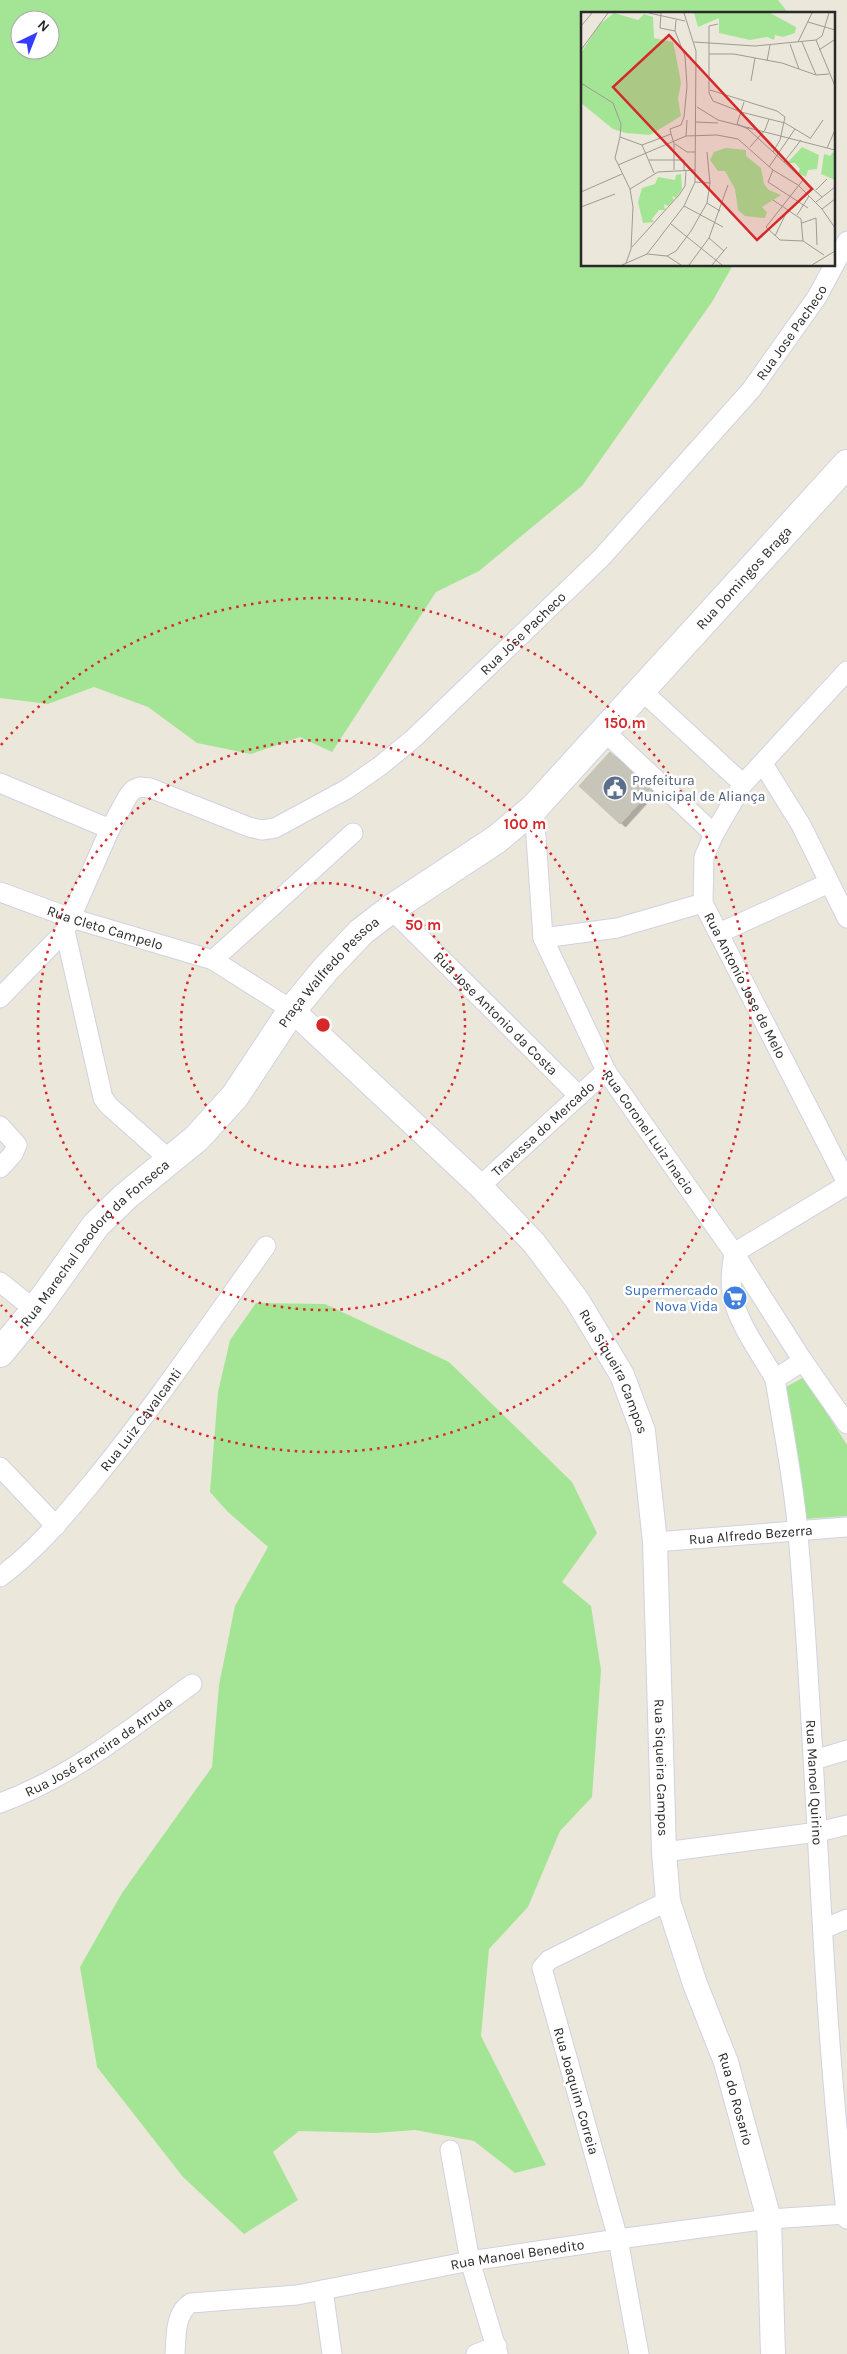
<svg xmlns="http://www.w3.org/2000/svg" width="847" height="2354" viewBox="0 0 847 2354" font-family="Karla,sans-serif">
	<defs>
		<filter id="shadow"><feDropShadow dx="5.5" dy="3" stdDeviation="0" flood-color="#0004"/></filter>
	</defs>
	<rect width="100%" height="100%" fill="#ece7db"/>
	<g fill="#a4e595" fill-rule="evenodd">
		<path d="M0 0H778L789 14H582V265H733L712 302 582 486 479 571 436 592 332 752 300 737 251 754 197 743 148 707 94 687 48 704 0 698ZM20 20H50V50H20Z"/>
		<path d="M256 1303 325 1304 449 1362 572 1482 597 1533 562 1582 591 1606 601 1670 592 1797 560 1831 528 1907 489 1949 481 2036 546 2165 515 2173 474 2141 415 2130 375 2133 299 2131 273 2152 298 2200 244 2234 183 2177 97 2067 80 1967 122 1893 212 1767 219 1685 235 1606 268 1547 228 1512 210 1492 218 1392 230 1340Z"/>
		<path d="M804 1377 847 1445V1516L804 1519 786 1387Z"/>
	</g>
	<path fill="#c7c4ba" stroke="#c7c4b4" filter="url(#shadow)" d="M610 752 651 790 620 824 579 786Z"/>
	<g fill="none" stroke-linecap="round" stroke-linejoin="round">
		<defs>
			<g id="minor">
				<path id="s1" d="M847 671 743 784 714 834 704 857 703 903 847 1183"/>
				<path d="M641 690 743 784"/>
				<path d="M603 730 714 834"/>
				<path d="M763 764 801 825 847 918"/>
				<path d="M0 783 110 829"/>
				<path id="s2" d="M534 808 543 938 606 1071 734 1253 803 1361 847 1424"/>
				<path id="s3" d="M0 892 71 918 213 960 292 1010"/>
				<path id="s4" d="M391 909 579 1096"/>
				<path d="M65 931 103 1098 109 1106 170 1160"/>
				<path d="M719 933 829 883"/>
				<path d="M543 938 617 928 703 903"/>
				<path d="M213 960 353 833"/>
				<path id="s5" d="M0 998 65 931 110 829 128 796 133 790 140 787 150 788 249 827 262 830 275 828 347 789 380 766 414 738 602 557 751 390 817 297 847 241"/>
				<path d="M0 1126 17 1145 13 1154 0 1168"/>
				<path id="s6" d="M480 1186 606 1071"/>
				<path d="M0 1282 35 1310"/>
				<path id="s7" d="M803 1361 775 1379C783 1430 794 1482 798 1534 818 1762 819 1991 847 2219"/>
				<path d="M775 1379C761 1354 735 1320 732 1292 730 1279 732 1266 734 1253L847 1185"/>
				<path d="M0 1467 56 1526"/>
				<path id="s8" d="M655 1542 847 1527"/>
				<path id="s9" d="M0 1577C37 1550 66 1514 95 1479 156 1404 210 1324 266 1246"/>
				<path d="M814 1760 847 1750"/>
				<path id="s10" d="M0 1803C72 1777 131 1728 192 1684"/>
				<path d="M664 1852 818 1832 847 1825"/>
				<path d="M823 1929 847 1919"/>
				<path d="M450 2150 470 2261 498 2354"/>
				<path d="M323 2290 332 2354"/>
				<path id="s11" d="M175 2354C176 2337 175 2312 191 2303L297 2295 470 2261 618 2239 769 2219 846 2214"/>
				<path d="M476 2354 497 2346"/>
				<path d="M639 2354 618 2239 542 1968 549 1960 668 1901"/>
			</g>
			<g id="tertiary">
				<path id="s12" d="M292 1010 480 1186 534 1243 577 1300 622 1375 643 1431 655 1542 664 1852 668 1901 695 1984 726 2062 769 2219 773 2354"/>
			</g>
			<g id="secondary">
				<path id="s13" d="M0 1353 35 1310 96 1225 126 1196 197 1138 235 1096 292 1010 325 970 361 932 391 909 497 839 534 808 847 464"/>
			</g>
		</defs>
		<use href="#minor" stroke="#d0d1e3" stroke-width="21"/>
		<use href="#tertiary" stroke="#d0d1e3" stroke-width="26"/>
		<use href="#secondary" stroke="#d0d1e3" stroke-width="30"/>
		<use href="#minor" stroke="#fff" stroke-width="19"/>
		<use href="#tertiary" stroke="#fff" stroke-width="24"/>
		<use href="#secondary" stroke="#fff" stroke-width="28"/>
	</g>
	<g fill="none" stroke="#d62828" stroke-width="2.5" stroke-dasharray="2.5 5">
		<circle cx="323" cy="1025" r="142"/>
		<circle cx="323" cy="1025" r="285"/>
		<path d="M1 745A427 427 0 1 1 1 1305"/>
	</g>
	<defs>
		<symbol id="civic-disc" viewBox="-11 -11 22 22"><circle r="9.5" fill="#5c6f8a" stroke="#fff"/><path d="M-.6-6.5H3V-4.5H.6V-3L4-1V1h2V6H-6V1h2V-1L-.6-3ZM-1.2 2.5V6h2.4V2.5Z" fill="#fff"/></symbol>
		<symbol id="supermarket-disc" viewBox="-11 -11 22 22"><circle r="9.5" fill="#3f7fe0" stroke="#fff"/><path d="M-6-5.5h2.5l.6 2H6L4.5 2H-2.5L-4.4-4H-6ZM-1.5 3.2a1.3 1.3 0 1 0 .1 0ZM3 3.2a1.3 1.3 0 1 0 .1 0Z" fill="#fff"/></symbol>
	</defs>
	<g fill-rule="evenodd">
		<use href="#civic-disc" x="601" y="774" width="28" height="28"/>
		<use href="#supermarket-disc" x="721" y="1284" width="28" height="28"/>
	</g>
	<g text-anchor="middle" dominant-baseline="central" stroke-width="5" stroke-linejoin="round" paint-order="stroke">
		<g font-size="14" fill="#292929" stroke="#fff">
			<text stroke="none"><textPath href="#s5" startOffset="1122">Rua Jose Pacheco</textPath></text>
			<text stroke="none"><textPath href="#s13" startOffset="1082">Rua Domingos Braga</textPath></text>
			<text stroke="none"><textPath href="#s5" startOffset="718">Rua Jose Pacheco</textPath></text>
			<text stroke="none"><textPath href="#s3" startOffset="111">Rua Cleto Campelo</textPath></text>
			<text stroke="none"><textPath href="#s13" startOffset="506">Praça Walfredo Pessoa</textPath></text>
			<text stroke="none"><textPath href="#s1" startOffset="375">Rua Antonio Jose de Melo</textPath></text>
			<text stroke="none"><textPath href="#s4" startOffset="148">Rua Jose Antonio da Costa</textPath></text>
			<text stroke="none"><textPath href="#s6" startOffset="85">Travessa do Mercado</textPath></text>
			<text stroke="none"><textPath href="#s2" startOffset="352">Rua Coronel Luiz Inacio</textPath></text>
			<text stroke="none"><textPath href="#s13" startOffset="146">Rua Marechal Deodoro da Fonseca</textPath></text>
			<text stroke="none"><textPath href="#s12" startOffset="488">Rua Siqueira Campos</textPath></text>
			<text stroke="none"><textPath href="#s9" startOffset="212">Rua Luiz Cavalcanti</textPath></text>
			<text stroke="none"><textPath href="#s8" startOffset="96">Rua Alfredo Bezerra</textPath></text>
			<text stroke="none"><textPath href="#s10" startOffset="114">Rua José Ferreira de Arruda</textPath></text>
			<text stroke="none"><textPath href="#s12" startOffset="892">Rua Siqueira Campos</textPath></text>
			<text stroke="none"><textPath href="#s7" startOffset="439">Rua Manoel Quirino</textPath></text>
			<text transform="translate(576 2091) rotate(74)">Rua Joaquim Correia</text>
			<text stroke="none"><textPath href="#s12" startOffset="1235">Rua do Rosario</textPath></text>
			<text stroke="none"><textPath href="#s11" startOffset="386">Rua Manoel Benedito</textPath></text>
		</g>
		<g font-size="14" fill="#4e5e75" stroke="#fff" text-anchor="start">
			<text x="632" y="780">Prefeitura<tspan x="632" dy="16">Municipal de Aliança</tspan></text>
		</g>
		<g font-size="14" fill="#366cbe" stroke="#fff" text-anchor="end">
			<text x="718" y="1290">Supermercado<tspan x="718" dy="16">Nova Vida</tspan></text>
		</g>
	</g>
	<g transform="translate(581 12)">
		<rect width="254" height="254" fill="#ece7db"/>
		<path d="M33 1 57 8 63 2 72 5 73 26 92 30 94 39 100 71 97 87 100 104 69 123 45 121 32 117 0 91V41L18 13ZM113 1H189L215 15 214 21 202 25 194 23 193 28 186 25 169 28 138 21V6L117 15ZM221 135 238 143 236 157 227 158 225 165 217 161 219 157 214 151H206ZM145 136 165 138V144L180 156 183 172 188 178 200 183 181 195 186 200 184 206 164 204 157 198 154 177 144 159H137L129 148 133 140ZM252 140 254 144V168L240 162 243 142 249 144ZM100 162 101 177 95 186 91 184 93 188 87 194 83 192 84 198H78L71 207 73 210 62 211 57 190 61 176 74 172 77 165 94 168 95 163Z" fill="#a4e595"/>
		<path fill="none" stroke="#9e9b94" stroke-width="1" d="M68 1 104 9M80 1 79 16 94 19M227 10 254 18M137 12 128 14V81L132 89 160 100 204 111 229 126M0 14 11 1M241 24 248 1M235 28 254 74M113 30 174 34 235 28 241 24M217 30 231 1M221 30 235 63M209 32 218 57M0 38 27 1M238 38 253 28M128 42H153L201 51 235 63 248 62M186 49 189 33M170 69 174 46M0 71 32 91 40 112 39 125 61 133 73 161M129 78 196 99 204 105 199 128 192 140M163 90 156 112 167 117M116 95 137 108 254 138M114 110 137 111M168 115 167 117 241 185M90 122 89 117 100 113 103 105 106 74 104 44 94 19 95 8M90 122 93 131V158M105 124 106 108M39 125 34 146 49 177 52 195 50 237 45 251M229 127 242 108M94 132 106 140H114M61 133 90 122M169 135 184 118 188 107M246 136 254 118M68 148H103V159M203 150 220 128M37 153 105 124 136 123 157 127 192 158 217 173 241 197 254 216M188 155 214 117M192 158 187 170 227 196M222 168 185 215 199 228 222 229 243 243M114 170 129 171M49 177 77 160 114 158M235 178 246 167M0 180 41 162M192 188 220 207 222 229M235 190 254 175M126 191 139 199M103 194 142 215M0 195 34 182M241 197 254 187M216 203 228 184M221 211 235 206 236 233M90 212 141 253M194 224 207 197M128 226 143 239M51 235 98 183 104 174 105 159M66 242 86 244 100 253M86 244 95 239 110 219 126 191 129 171 126 140M41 253 66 242 103 194 114 170 115 39 103 1M108 253 128 226 147 173M131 253 146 235M231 253 254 239"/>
		<path fill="#d62828" fill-opacity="0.15" stroke="#d62828" stroke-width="2.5" d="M88 23 231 177 176 228 32 75Z"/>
		<rect width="254" height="254" fill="none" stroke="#292929" stroke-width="2.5"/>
	</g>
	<circle cx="323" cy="1025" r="8" fill="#d62828" stroke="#fff" stroke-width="2.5"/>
	<g font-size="15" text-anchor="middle" font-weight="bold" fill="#d62828" stroke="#fff" stroke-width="5" stroke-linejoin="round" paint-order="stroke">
		<text x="625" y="728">150 m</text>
		<text x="525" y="829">100 m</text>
		<text x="423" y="930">50 m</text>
	</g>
	<g transform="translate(35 35) rotate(43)"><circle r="24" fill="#ffffff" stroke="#a9a9a9"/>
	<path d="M0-4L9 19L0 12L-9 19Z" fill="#353cff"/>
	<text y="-8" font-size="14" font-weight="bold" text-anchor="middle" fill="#292929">N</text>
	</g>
</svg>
